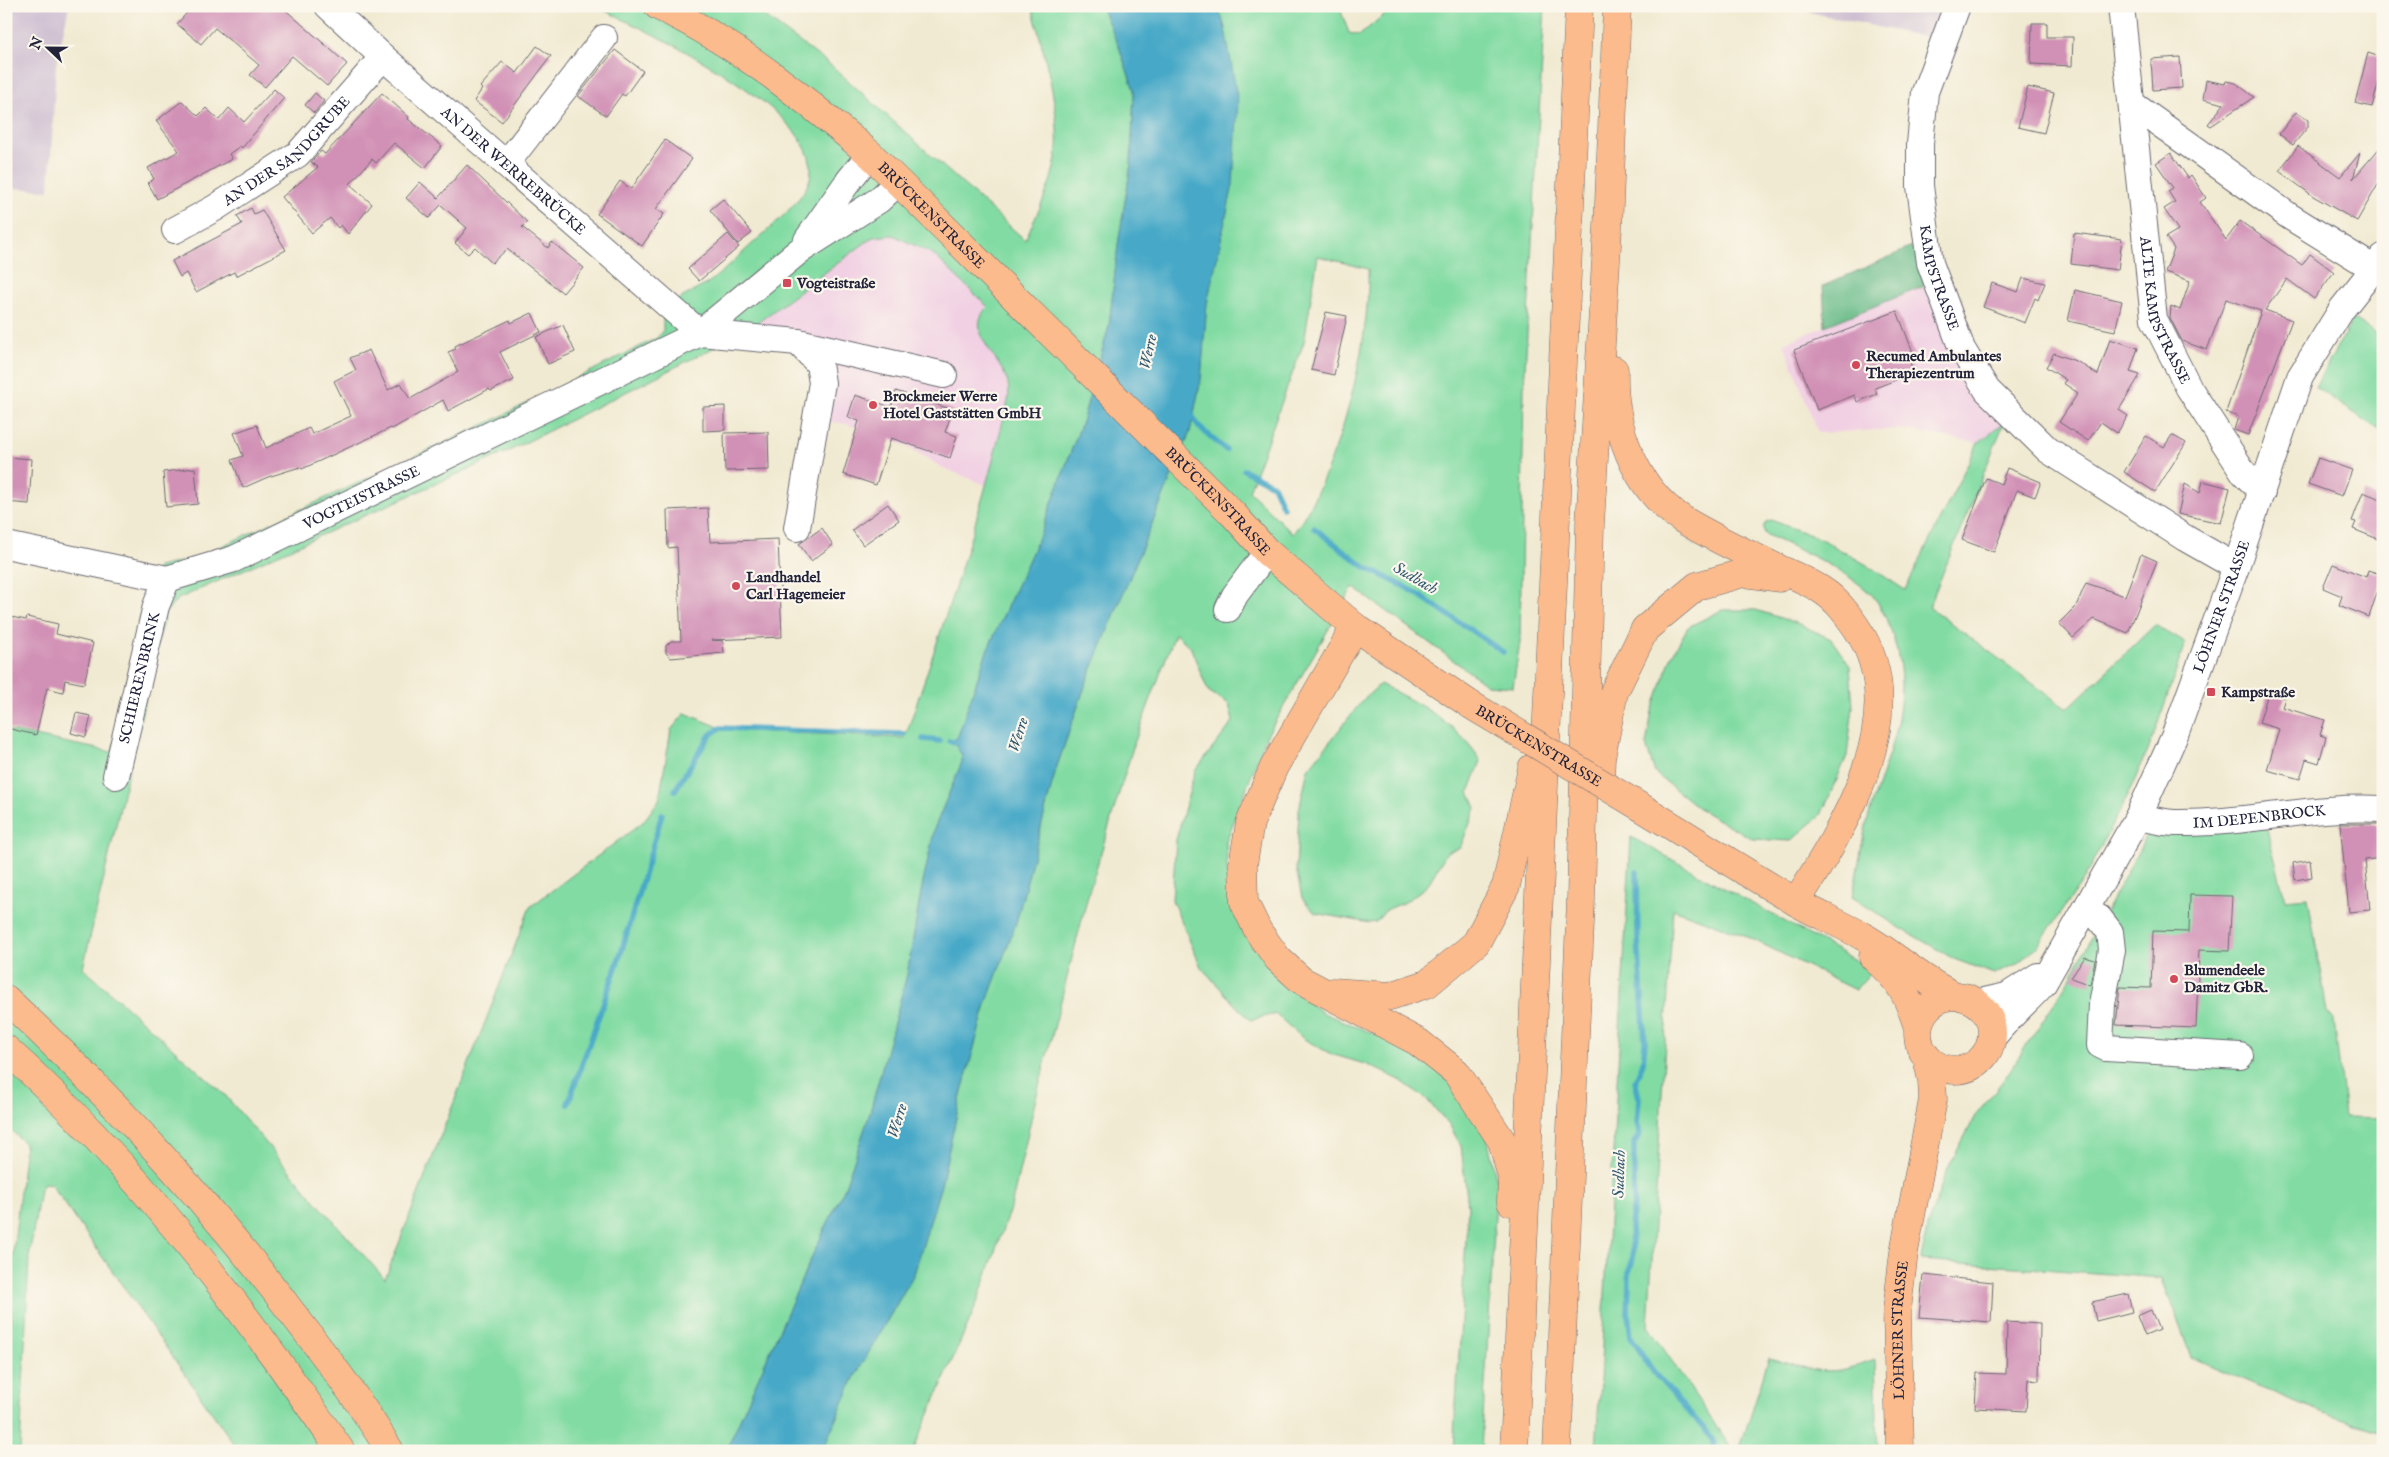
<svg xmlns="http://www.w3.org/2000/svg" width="2389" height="1457" viewBox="0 0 2389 1457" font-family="'IM FELL English',serif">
	<rect width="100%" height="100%" fill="#fbf7ec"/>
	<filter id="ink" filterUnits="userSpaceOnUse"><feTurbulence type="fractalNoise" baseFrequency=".02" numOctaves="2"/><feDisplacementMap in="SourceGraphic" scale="10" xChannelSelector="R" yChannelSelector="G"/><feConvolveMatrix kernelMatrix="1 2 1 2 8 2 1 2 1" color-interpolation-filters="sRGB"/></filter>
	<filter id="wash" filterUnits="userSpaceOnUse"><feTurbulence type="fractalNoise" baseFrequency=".0096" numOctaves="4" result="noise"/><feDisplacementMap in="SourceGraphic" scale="20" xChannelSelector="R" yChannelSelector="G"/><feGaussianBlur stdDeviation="1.12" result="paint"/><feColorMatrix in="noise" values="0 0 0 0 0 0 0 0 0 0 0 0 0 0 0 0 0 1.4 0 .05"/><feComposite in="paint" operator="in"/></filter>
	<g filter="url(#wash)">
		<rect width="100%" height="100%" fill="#f1ead2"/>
		<g fill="#f1d0e3">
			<path d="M893 235 933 254 988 307 980 317V335L1005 372 1009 396 988 486 941 467 907 446 847 424 825 421 827 360 745 332 873 237Z"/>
			<path d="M1925 286 2004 423 1978 443 1902 429 1818 433 1784 343Z"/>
		</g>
		<g fill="#cebed1">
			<path d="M6 6H69L56 65 49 190 6 188Z"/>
			<path d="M1809 6H1948L1933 39 1809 12Z"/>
		</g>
		<g fill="#81dba2" stroke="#527e6e" fill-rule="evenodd">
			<path d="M595 6H751L833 67 1025 240C1037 214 1051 187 1056 158 1063 116 1042 48 1032 6H1101L1119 47 1134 90 1131 164 1118 245 1109 326 1083 419 1040 535 987 651 958 736 953 742 962 755V762L935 827 921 892 907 975 869 1116 845 1187 814 1252 726 1451H239L51 1184 44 1183 40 1190 29 1257 20 1451H6L13 1255 25 1144 6 1125V730L112 752 146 589 158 567 194 559 496 419 657 338 663 331V314C669 309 676 301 683 297 693 291 703 287 712 280 726 269 739 256 752 244 771 227 791 211 805 190 849 121 640 28 595 6ZM893 235 933 254 988 307C962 331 1003 359 1008 384 1011 396 1006 409 1003 421 977 528 940 633 905 738L726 730 685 713 671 730 659 800 643 822 530 907 385 1279 318 1204 225 1095 83 968 165 613 178 599 507 452 745 332 873 237Z"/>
			<path d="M1218 6H1339L1349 33 1360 35 1394 6H1545L1524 388 1520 642 1513 687 1487 685 1353 587 1266 737 1226 842 1228 883 1242 926 1289 988 1323 1013 1409 1048 1438 1066 1486 1132 1497 1182 1481 1451H1453L1468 1206 1461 1146 1449 1124 1425 1098 1400 1080 1368 1065 1331 1054 1304 1039 1275 1014 1251 1020 1237 1007 1201 967 1172 900 1176 840 1195 771 1233 722 1229 704 1208 691 1190 646 1175 634 1134 744 1089 892 1035 1102 1012 1203 977 1303 913 1451H822L854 1378 914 1274 941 1185 962 1091 986 1004 1016 923 1056 769 1086 683 1190 432 1201 379 1225 28ZM1318 256 1368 269C1371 346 1338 471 1293 534L1249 491 1304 342Z"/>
			<path d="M2353 319 2383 338V432L2315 387Z"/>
			<path d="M2004 423 1929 607 2067 709 2155 625 2185 643 2155 734 2129 793 2082 882 2036 948 2019 963 1994 974 1954 959 1897 926 1852 897C1858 873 1860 849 1866 826 1884 757 1917 707 1892 634 1888 622 1880 603 1871 594 1840 566 1802 552 1765 534L1763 528 1766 522 1771 520 1821 539 1867 565 1905 590 1978 443Z"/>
			<path d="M1722 610H1756L1799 624 1831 639 1850 666 1853 707 1847 756 1821 815 1791 841 1753 839 1701 810 1655 773 1646 745 1652 711 1672 655 1688 627Z"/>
			<path d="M1380 684C1418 703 1458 723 1481 761L1469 792 1476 808 1460 848 1447 852 1427 886 1405 902 1386 910 1376 922 1370 923 1315 913 1302 898 1296 868 1299 810 1308 769 1362 701Z"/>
			<path d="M2267 829 2285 899 2308 897 2327 1012 2334 1020 2345 1117 2383 1118V1434L2300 1404 2191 1357 2162 1278 1921 1260 1927 1227 1947 1170 1976 1115 2005 1078 2066 985 2150 830Z"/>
			<path d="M1631 837 1873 970 1855 990 1744 935 1673 909 1648 1326 1733 1451H1596Z"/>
			<path d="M1769 1358C1816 1371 1827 1378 1875 1360L1878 1451H1739Z"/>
		</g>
		<path fill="#68bb88" stroke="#456e62" d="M1914 246 1925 286 1825 326 1823 286Z"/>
		<path fill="#47a9c7" stroke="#346681" d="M1101 6H1218L1225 28 1238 102 1233 185 1207 304 1201 379 1190 432 1086 683 1056 769 1016 923 986 1004 962 1091 941 1185 914 1274 854 1378 822 1451H726L814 1252 845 1187 869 1116 907 975 921 892 935 827 962 762V755L953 742 958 736 987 651 1040 535 1083 419 1109 326 1118 245 1131 164 1134 90 1119 47Z"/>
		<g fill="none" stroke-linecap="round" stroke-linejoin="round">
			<g stroke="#47a9c7" stroke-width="5.5">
				<path d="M1189 410 1199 427 1226 450"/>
				<path d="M1244 470 1273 485 1283 507"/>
				<path d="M1314 528 1365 567 1413 591 1503 652"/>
				<path d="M923 739 940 741"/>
				<path d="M949 741 953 742"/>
				<path d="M675 790 710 735 720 728 904 734"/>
				<path d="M1637 872 1638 939 1645 1042 1643 1063 1635 1081 1639 1098 1637 1123 1640 1134 1634 1143V1202L1631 1227 1633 1259 1629 1272 1628 1314 1631 1337 1654 1373 1713 1439 1716 1451"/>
				<path d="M568 1104 620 956 662 814"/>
			</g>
		</g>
		<g id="blocks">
			<g fill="#d191b6">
				<path d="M193 6H281L347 64 327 86 292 56 265 87 250 75 259 65 215 28 201 44 177 24Z"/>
				<path d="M2032 23H2047V37H2073L2072 66 2031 64Z"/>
				<path d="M537 46 551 56 502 122 474 101 482 89 480 87 502 62 517 73Z"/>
				<path d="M615 50 643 71 625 96 622 94 606 116 578 96Z"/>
				<path d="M2368 53 2383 58V67L2372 107 2355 103Z"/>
				<path d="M2180 57 2182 88 2153 90 2151 59Z"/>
				<path d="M2206 80 2225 84 2226 81 2236 83 2254 97 2211 126 2208 124 2224 104 2203 99Z"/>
				<path d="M2028 87 2054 93 2044 133 2018 127Z"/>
				<path d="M274 89 284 98 242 148 240 146 229 154 232 159 157 199 148 183 154 179 148 168 179 151 156 121 182 101 198 116 206 108 219 120 229 108 244 122Z"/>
				<path d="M315 93 324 101 314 113 305 105Z"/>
				<path d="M382 93 409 117 408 119 442 146 425 168 394 143 376 163 372 159 350 184 372 204 348 234 341 225 338 228 330 218 312 233 282 197 318 167 311 162 321 151 325 154Z"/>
				<path d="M2296 112 2308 120V127L2293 145 2279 134Z"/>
				<path d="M665 140 692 159 656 209 664 214 642 246 597 214 620 181 631 189Z"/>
				<path d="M2383 144V176L2357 221 2313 196 2279 171 2298 146 2340 177 2360 153 2353 179Z"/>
				<path d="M2171 153 2188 178 2191 175 2206 198 2200 202 2226 240 2240 221 2302 265 2310 254 2334 272 2314 299 2287 279 2265 310 2292 320 2248 435 2234 430 2238 417 2226 412 2261 311 2226 299 2207 350 2182 341 2170 318 2171 306 2180 310 2190 281 2165 272 2174 249 2166 237 2178 230 2164 209 2175 202 2168 191 2173 188 2156 163Z"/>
				<path d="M467 165 527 222 522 227 548 248 552 242 584 268 563 293 507 249 492 263 475 247 468 254 455 243 467 228 441 205 429 218 406 198 420 182 438 198Z"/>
				<path d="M723 199 752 233 738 244 710 210Z"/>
				<path d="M251 208 254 214 262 210 286 250 236 276 234 272 196 292 186 273 180 277 172 261 242 224 237 216Z"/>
				<path d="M2074 233 2122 239 2118 270 2071 264Z"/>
				<path d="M728 234 739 247 699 281 688 269Z"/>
				<path d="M2023 278 2045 283 2038 300 2035 298 2025 323 1983 307 1992 283 2018 292Z"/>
				<path d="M2075 290 2122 301 2115 331 2068 321Z"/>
				<path d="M1897 311 1914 355 1908 357 1914 373 1875 388 1877 394 1857 402 1855 395 1817 410 1794 350Z"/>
				<path d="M1326 312 1347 316 1334 375 1311 370Z"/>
				<path d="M532 313 541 332 500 352 514 380 491 391 489 389 448 411 443 400 392 429 391 428 302 469 300 467 268 477 243 488 232 460 243 456 234 433 257 425 266 448 309 428 312 434 351 416 334 381 356 370 350 358 369 350 388 390 401 383 410 399 458 372 448 352 456 349 455 346 510 320 511 323Z"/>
				<path d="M563 325 575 352 548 364 536 337Z"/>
				<path d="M2110 339 2138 348 2130 372 2140 375 2119 410 2128 416 2117 433 2101 422 2088 441 2059 422 2078 393 2063 383 2066 380 2046 367 2054 353 2078 362 2098 375Z"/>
				<path d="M896 391 953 410 945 432 957 436 950 458 891 438 876 485 843 474 859 421 848 417 855 395 891 407Z"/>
				<path d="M725 406V430L703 431V407Z"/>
				<path d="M768 432 769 470 725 471 724 433Z"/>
				<path d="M2172 435 2186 443 2155 492 2124 472 2146 436 2164 447Z"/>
				<path d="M6 457 32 459 29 504 6 502Z"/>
				<path d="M2318 458 2352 470 2342 496 2308 484Z"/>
				<path d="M195 468 198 504 166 507 163 472Z"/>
				<path d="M2007 468 2041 482 2035 497 2017 490 1994 552 1962 540 1986 478 2001 484Z"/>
				<path d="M2203 481 2230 488 2221 523 2178 514 2185 484 2200 493Z"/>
				<path d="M2363 492 2383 500V541L2353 529 2356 522 2352 521Z"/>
				<path d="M888 504 899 520 863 545 852 530Z"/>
				<path d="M708 508 710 542 778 539 782 637 712 640 723 641 724 653 671 658 666 653V646L671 641H681L677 547 668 548 667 510Z"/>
				<path d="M822 528 833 545 811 561 799 544Z"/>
				<path d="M2141 554 2157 561 2128 633 2094 619 2073 638 2059 623 2076 606 2086 583 2125 596Z"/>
				<path d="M2333 564 2366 577 2368 570 2383 575 2369 617 2339 605 2342 596 2323 588Z"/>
				<path d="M6 616 26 620 27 617 58 624 56 634 93 643 84 684 65 680 63 692 47 688 36 735 6 728Z"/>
				<path d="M2268 693 2285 698 2282 707 2325 720 2320 735 2326 737 2319 763 2306 759 2300 779 2267 770 2279 729 2259 723Z"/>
				<path d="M76 713 91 716 86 737 71 733Z"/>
				<path d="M2340 824H2383V858L2365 860 2370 910 2349 912Z"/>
				<path d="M2310 860 2312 877 2295 880 2293 863Z"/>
				<path d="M2190 895 2232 896 2229 951 2199 950 2196 1028 2116 1025 2120 987 2151 988 2153 931 2189 932Z"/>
				<path d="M2085 957 2095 960 2090 985 2071 978Z"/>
				<path d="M1923 1275 1993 1282 1991 1322 1919 1317Z"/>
				<path d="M2128 1294 2132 1312 2096 1321 2092 1302Z"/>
				<path d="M2151 1310 2159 1330 2145 1336 2137 1316Z"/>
				<path d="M2007 1322 2040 1324 2039 1380 2028 1379 2026 1411 1975 1408 1977 1373 2006 1374Z"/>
			</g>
		</g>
	</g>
	<g filter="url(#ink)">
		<use href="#blocks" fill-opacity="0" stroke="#6a6870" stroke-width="1"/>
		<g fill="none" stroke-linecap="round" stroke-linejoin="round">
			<defs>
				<g id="minor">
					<path id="s1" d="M328 6 383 57 700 333"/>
					<path id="s2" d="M1957 6 1925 92 1920 144V186L1930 263 1962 349 1987 390 2048 450 2185 538 2236 567"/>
					<path id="s3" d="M2121 6 2154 319 2189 388 2244 473 2262 492"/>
					<path d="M2132 104 2289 216 2373 268"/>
					<path d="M506 164 604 38"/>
					<path id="s4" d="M175 230 215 208 298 154 383 57"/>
					<path d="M807 240 847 183 870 154"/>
					<path d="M700 333 798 342 944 375"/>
					<path d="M797 528 822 383 819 364 798 342"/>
					<path id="s5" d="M6 545 167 579 234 559 700 333 799 251 879 200 898 182"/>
					<path d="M1228 609 1235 595 1267 552"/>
					<path id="s6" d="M116 776 156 606 167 579"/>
					<path id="s7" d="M2138 817C2150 819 2163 823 2176 823 2245 824 2314 805 2383 809"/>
					<path d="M2086 910 2099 918 2110 932 2112 950 2102 1004 2100 1045 2106 1048 2240 1056"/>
					<path d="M1976 1003 2007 996 2038 976"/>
					<path id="s8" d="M1991 1040C2006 1019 2026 1003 2043 984L2138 817 2174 737 2236 567 2300 377 2342 309 2383 257"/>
				</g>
				<g id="major">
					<path id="s9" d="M658 6C737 43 805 99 870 154L1233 514 1267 552 1355 627 1471 705"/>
					<path d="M1644 809C1695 840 1745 872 1796 902 1818 915 1842 924 1864 937 1896 955 1922 981 1956 996"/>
					<path d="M1873 957C1901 982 1907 993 1918 1028"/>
					<circle cx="1955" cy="1033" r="37"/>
					<path id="s10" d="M1900 1451 1897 1310 1904 1252 1933 1100 1932 1080 1927 1058"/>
				</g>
				<g id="highway">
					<path d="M1614 370C1612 425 1634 488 1682 519 1709 536 1740 550 1769 564 1787 573 1807 580 1823 591 1837 600 1847 614 1856 627 1916 713 1843 828 1796 902"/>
					<path d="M1355 627 1274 767 1250 823 1243 864 1244 902 1258 931 1278 959 1301 980 1418 1042 1456 1072 1502 1141 1512 1177 1511 1202"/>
					<path d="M1600 780 1601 758 1614 692 1645 629 1697 586 1743 573 1779 578"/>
					<path d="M1333 992 1390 996 1427 984 1476 943 1506 886 1532 768"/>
					<path d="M6 999C112 1097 209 1203 296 1318 329 1361 362 1404 390 1451"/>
					<path d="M6 1049C136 1166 242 1307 341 1451"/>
					<path d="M1514 1451 1579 6"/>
					<path d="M1557 1451 1581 899 1590 524 1608 228 1617 6"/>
				</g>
			</defs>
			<use href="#minor" stroke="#6a6870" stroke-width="28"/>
			<use href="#major" stroke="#6a6870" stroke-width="29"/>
			<use href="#highway" stroke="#6a6870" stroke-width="29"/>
			<use href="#minor" stroke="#fff" stroke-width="26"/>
			<use href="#major" stroke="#fbbb8d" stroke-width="28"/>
			<use href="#highway" stroke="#fbbb8d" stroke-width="28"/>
			<defs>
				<g id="major-bridge">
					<path id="s11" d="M1471 705 1644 809"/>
				</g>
			</defs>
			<use href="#major-bridge" stroke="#6a6870" stroke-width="29" stroke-linecap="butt"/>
			<use href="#major-bridge" stroke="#fbbb8d" stroke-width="28"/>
		</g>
	</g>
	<g fill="#d1495b" stroke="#fbf7ec" stroke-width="2">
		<rect x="782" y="278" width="10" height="10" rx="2.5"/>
		<circle cx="1856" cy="365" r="5"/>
		<circle cx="873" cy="405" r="5"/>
		<circle cx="736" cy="586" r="5"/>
		<rect x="2206" y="687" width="10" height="10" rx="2.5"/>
		<circle cx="2174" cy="979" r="5"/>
	</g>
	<g text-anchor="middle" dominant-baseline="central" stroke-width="4.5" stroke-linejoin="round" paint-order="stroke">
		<g font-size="15" fill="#22223b" stroke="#fbf7ec">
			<text stroke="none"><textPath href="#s4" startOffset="138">AN DER SANDGRUBE</textPath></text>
			<text stroke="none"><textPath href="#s1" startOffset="248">AN DER WERREBRÜCKE</textPath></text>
			<text stroke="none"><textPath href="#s9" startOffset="346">BRÜCKENSTRASSE</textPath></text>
			<text stroke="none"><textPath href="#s2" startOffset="280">KAMPSTRASSE</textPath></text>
			<text stroke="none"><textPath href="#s3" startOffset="309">ALTE KAMPSTRASSE</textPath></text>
			<text stroke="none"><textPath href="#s5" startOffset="376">VOGTEISTRASSE</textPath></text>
			<text stroke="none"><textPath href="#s9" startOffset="751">BRÜCKENSTRASSE</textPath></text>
			<text stroke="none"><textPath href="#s8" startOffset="495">LÖHNER STRASSE</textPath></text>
			<text stroke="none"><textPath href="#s6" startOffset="101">SCHIERENBRINK</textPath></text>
			<text stroke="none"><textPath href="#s11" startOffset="79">BRÜCKENSTRASSE</textPath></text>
			<text stroke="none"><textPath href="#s7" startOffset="122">IM DEPENBROCK</textPath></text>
			<text stroke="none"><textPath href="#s10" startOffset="121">LÖHNER STRASSE</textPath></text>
		</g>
		<g font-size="15" font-weight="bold" fill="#22223b" stroke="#fbf7ec" text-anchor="start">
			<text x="797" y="283">Vogteistraße</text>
			<text x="1866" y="356">Recumed Ambulantes<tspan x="1866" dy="17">Therapiezentrum</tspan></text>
			<text x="883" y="396">Brockmeier Werre<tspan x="883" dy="17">Hotel Gaststätten GmbH</tspan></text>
			<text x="746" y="577">Landhandel<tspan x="746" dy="17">Carl Hagemeier</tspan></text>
			<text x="2221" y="692">Kampstraße</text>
			<text x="2184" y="970">Blumendeele<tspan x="2184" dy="17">Damitz GbR.</tspan></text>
		</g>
		<g font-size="16" font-style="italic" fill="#315873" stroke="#fbf7ec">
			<text transform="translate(1149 352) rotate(-78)">Werre</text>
			<text transform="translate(1415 579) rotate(30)">Sudbach</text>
			<text transform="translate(1019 735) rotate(-73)">Werre</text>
			<text transform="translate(898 1121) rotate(-73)">Werre</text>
			<text transform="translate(1620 1174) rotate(-88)">Sudbach</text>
		</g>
	</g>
	<rect width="2389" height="1457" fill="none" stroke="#fbf7ec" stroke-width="25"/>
	<g transform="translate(48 48) rotate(292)" stroke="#fbf7ec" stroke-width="4" paint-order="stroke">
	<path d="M0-4L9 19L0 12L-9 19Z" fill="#22223b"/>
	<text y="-8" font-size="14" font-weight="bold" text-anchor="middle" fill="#22223b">N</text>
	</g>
</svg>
